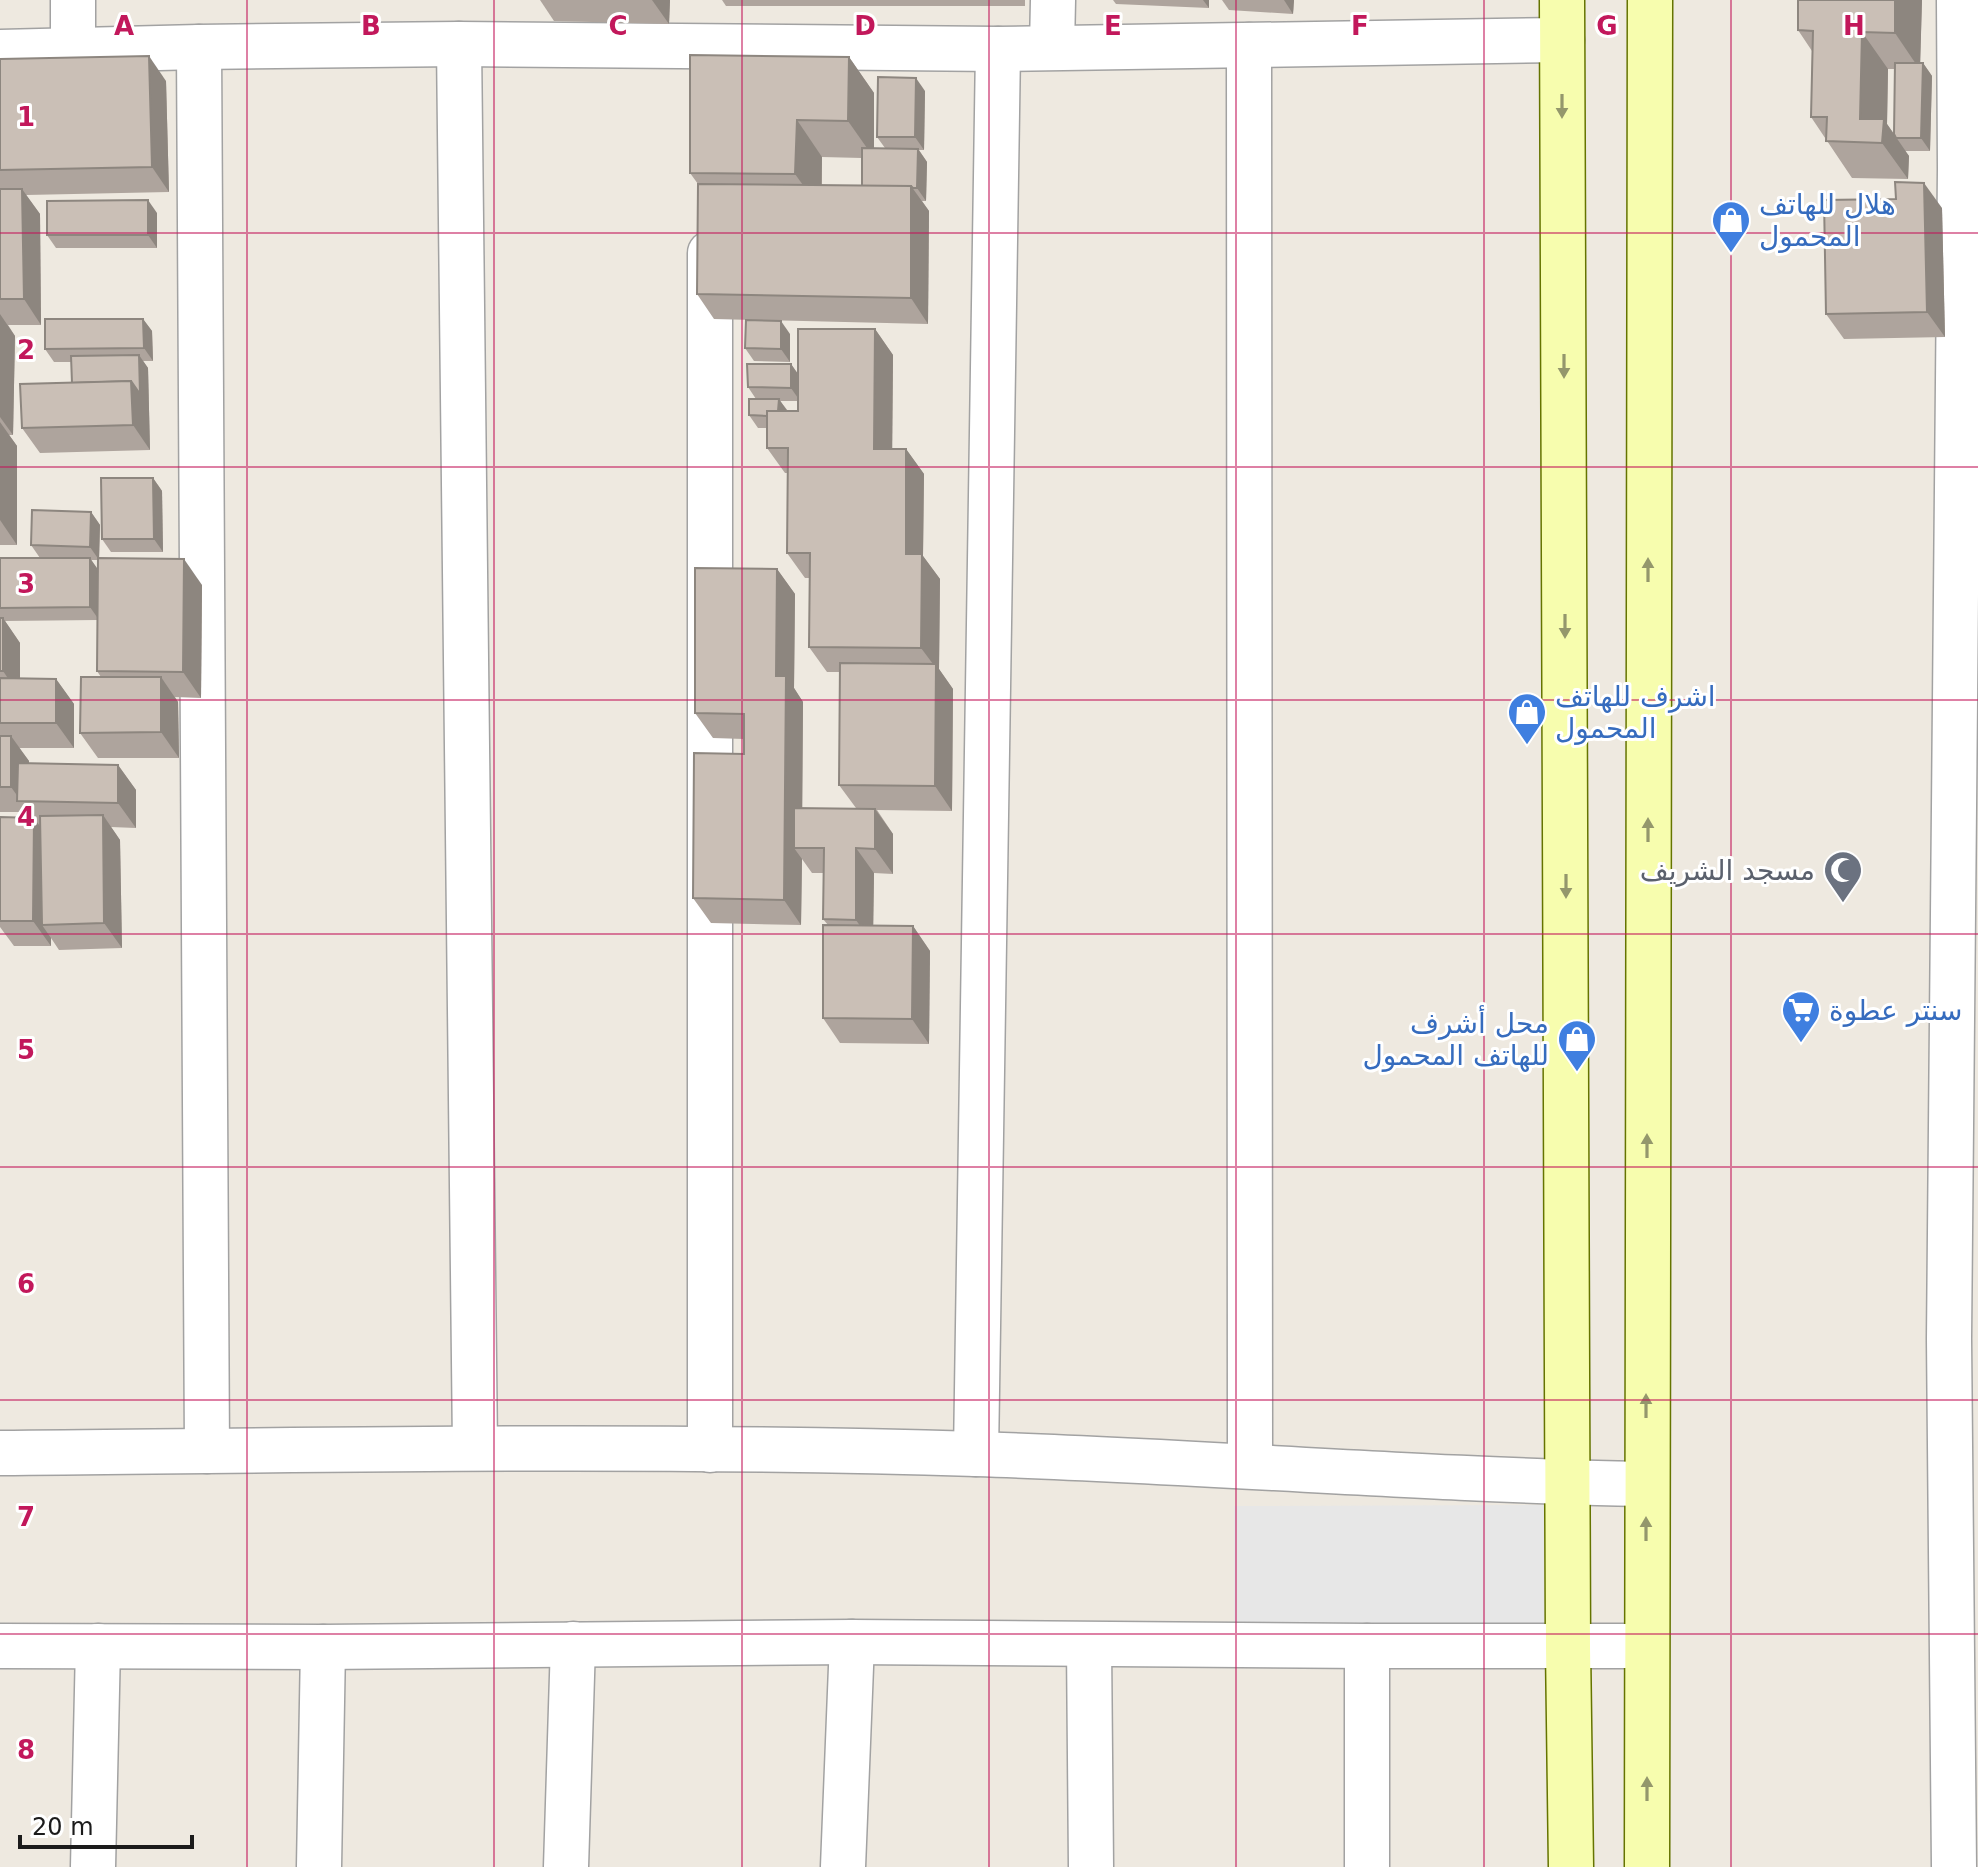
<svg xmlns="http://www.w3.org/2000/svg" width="1978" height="1867" viewBox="0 0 1978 1867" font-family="'DejaVu Sans','Noto Naskh Arabic',sans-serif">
	<rect width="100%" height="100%" fill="#eee9e0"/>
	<path fill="#e7e7e7" d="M1547 1505V1636L1234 1635V1506Z"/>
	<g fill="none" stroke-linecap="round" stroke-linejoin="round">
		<defs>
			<g id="street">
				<path d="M459 44 475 1448"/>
				<path d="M1249 45 1250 1466"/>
				<path d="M199 47 207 1451"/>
				<path d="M1052 47 1053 0"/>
				<path d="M73 51V0"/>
				<path d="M0 52 199 47 459 44 998 49 1562 40"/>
				<path d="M710 253V1450"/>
				<path d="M0 1453C325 1450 651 1444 976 1454 1200 1461 1423 1480 1646 1484"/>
				<path d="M976 1454 998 49"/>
				<path d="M1089 1645 1091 1867"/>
				<path d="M0 1646 323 1647 852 1642 1367 1646H1646"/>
				<path d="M93 1867 98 1646"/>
				<path d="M319 1867 323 1647"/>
				<path d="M566 1867 573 1644"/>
				<path d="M843 1867 852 1642"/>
				<path d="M1367 1867V1646"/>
				<path d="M1954 1867 1949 1339 1960 169 1959 0"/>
			</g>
			<g id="secondary">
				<path d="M1562 0 1568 1647 1571 1867"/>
				<path d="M1647 1867 1650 0"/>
			</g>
		</defs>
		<use href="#street" stroke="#a2a2a2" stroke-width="47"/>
		<use href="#secondary" stroke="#657400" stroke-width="47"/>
		<use href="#street" stroke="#fff" stroke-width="44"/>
		<use href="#secondary" stroke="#f7fdae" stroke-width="44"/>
	</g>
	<g fill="#aea49d" fill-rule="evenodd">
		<path d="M540 0H670L669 24 554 21Z"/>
		<path d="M722 0H1025V6H726Z"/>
		<path d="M1113 0H1209V8L1116 4Z"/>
		<path d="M1222 0H1294L1293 14 1229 10Z"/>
		<path d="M1922 0 1920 63H1923L1932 76 1930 151H1905L1909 156 1908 179 1852 178 1811 117 1812 51 1798 30ZM1888 69H1895L1894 134 1887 124Z"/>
		<path d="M849 57 874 93V148H885L877 137 925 91 924 150H919L927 162 926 201H922L929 211 928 324 714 319 697 294 698 184 690 173ZM822 157 862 158V186L822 185Z"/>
		<path d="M0 59 166 81 169 192 26 195 40 214 41 325H8L15 336 13 435H9L17 446V545H0Z"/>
		<path d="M1896 199 1942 208 1945 337 1844 339 1826 314Z"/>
		<path d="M157 213V248H56L47 235Z"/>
		<path d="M143 319 152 331 153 361H143L148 368 150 450 40 453 22 428 72 383 71 362H54L45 349Z"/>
		<path d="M875 329 893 355 892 449H906L924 474 923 556 940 579 939 669 953 689 952 811 877 810 893 834V874L874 873 873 926H913L930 951 929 1044 840 1043 823 1018 828 925 823 919 824 873H812L802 859 801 925 711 923 693 898 744 754V739L713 738 695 713 777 569 795 594 794 688 803 702 802 808H856L839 785 840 672H827L809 647 810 578H805L787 553 788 473H785L767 448V428H758L749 415 756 399 748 387 791 364 798 374ZM780 401H798V411H788Z"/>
		<path d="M790 334V362L754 361 745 348Z"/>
		<path d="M153 478 162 491 163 552H111L102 539Z"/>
		<path d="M91 512 100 525 99 558 202 585 201 698 175 697 178 702 179 758H98L80 733 101 677 97 671V620L5 621 20 643V678L56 679 74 704V748H19L29 761V763L118 765 136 790V828L111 827 120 840 122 948 59 950 51 938V946H14L0 927V921L29 818 25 812H0V558H40L31 545ZM91 560H98V570Z"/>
	</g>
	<g fill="#8d867f">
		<path d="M652 0H670L669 24Z"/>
		<path d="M1203 0H1209V8Z"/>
		<path d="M1284 0H1294L1293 14Z"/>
		<path d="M1895 0H1922L1920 70 1895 33Z"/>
		<path d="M1862 32 1888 69 1887 124 1909 156 1908 179 1882 143 1860 119Z"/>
		<path d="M149 56 166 81 169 192 152 167Z"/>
		<path d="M849 57 874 93V158L848 121Z"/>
		<path d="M1923 63 1932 76 1930 151 1921 138Z"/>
		<path d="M916 78 925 91 924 150 915 137Z"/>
		<path d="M797 120 822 157 821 210 795 174Z"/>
		<path d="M918 149 927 162 926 201 917 188Z"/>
		<path d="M1924 183 1942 208 1945 337 1927 312Z"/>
		<path d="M911 186 929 211 928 324 911 298Z"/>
		<path d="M22 189 40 214 41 325 24 299Z"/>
		<path d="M148 200 157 213V248L148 235Z"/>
		<path d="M0 314 15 336 13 435 0 417Z"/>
		<path d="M143 319 152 331 153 361 144 348Z"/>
		<path d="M781 321 790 334V362L781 349Z"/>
		<path d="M875 329 893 355 892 474 874 449Z"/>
		<path d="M139 355 148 368 150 450 133 425 131 381Z"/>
		<path d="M791 364 800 377V401L791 388Z"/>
		<path d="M779 399 788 412 778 416Z"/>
		<path d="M0 422 17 446V545L0 520Z"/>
		<path d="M906 449 924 474 923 556 940 579 939 669 953 689 952 811 935 786 936 668 921 648 906 554Z"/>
		<path d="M153 478 162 491 163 552 154 539Z"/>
		<path d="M91 512 100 525 99 560 90 547Z"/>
		<path d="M90 558 99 571V620L90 607Z"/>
		<path d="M184 559 202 585 201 698 183 672Z"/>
		<path d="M777 569 795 594 794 688 803 702 802 848H794L802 859 801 925 784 900 776 676Z"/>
		<path d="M3 618 20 643V696L3 671Z"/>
		<path d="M161 677 178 702 179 758 161 732Z"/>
		<path d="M56 679 74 704V748L56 723Z"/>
		<path d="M11 736 29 761V801H21L11 787Z"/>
		<path d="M118 765 136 790V828L118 803Z"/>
		<path d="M875 809 893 834V874L875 849Z"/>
		<path d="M103 815 120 840 122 948 104 923Z"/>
		<path d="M34 818 52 843 42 925 51 938V946L33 921Z"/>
		<path d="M856 848 874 873 873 945 856 920Z"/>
		<path d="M913 926 930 951 929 1044 912 1019Z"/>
	</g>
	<g fill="#cabfb6" stroke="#8d867f" stroke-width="2">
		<path d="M1798 0H1895V33L1862 32 1860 119H1884L1882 143 1826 141 1827 117H1811L1813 31 1798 30Z"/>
		<path d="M690 55 849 57 848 121 797 120 795 174 690 173Z"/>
		<path d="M149 56 152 167 0 170V59Z"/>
		<path d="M1895 63H1923L1921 138H1896L1894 134Z"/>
		<path d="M878 77 916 78 915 137H877Z"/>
		<path d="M862 148 918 149 917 188H913L911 186H862Z"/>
		<path d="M1895 182 1924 183 1927 312 1826 314 1824 200 1896 199Z"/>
		<path d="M698 184 911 186V298L697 294Z"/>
		<path d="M0 189H22L24 299H0Z"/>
		<path d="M148 200V235H47V201Z"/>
		<path d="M45 319H143L144 348 45 349Z"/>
		<path d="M746 320 781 321V349L745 348Z"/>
		<path d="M798 329H875L874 449H906V554H922L921 648 809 647 810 553H787L788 448H767V411H798Z"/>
		<path d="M139 355 140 394 131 381 72 383 71 356Z"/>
		<path d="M747 364H791V388L748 387Z"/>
		<path d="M131 381 133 425 22 428 20 384Z"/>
		<path d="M749 399H779L778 411H767V416L749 415Z"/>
		<path d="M101 478H153L154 539H102Z"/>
		<path d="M32 510 91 512 90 547 31 545Z"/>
		<path d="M0 558H90V607L0 608Z"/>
		<path d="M98 558 184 559 183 672 97 671Z"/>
		<path d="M695 568 777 569 776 676H786L784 900 693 898 694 753 744 754V714L695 713Z"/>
		<rect x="0" y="618" width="3" height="53"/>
		<path d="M840 663 936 664 935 786 839 785Z"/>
		<path d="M81 677H161V732L80 733Z"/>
		<path d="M0 678 56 679V723H0Z"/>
		<rect x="0" y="736" width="11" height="51"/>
		<path d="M18 763 118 765V803L17 801Z"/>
		<path d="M794 808 875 809V849L856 848V920L823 919 824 848H794Z"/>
		<path d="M103 815 104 923 42 925 40 816Z"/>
		<path d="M0 817 34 818 33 921H0Z"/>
		<path d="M823 925 913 926 912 1019 823 1018Z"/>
	</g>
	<defs><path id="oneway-solid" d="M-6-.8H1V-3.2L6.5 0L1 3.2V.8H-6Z" transform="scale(2)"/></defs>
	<g fill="#94976c">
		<use href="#oneway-solid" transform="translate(1562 106) rotate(90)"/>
		<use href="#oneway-solid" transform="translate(1564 366) rotate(90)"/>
		<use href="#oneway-solid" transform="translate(1648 570) rotate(-90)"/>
		<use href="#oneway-solid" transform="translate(1565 626) rotate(90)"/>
		<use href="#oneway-solid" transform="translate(1648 830) rotate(-90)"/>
		<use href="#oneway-solid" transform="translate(1566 886) rotate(90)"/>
		<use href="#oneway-solid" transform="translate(1647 1146) rotate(-90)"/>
		<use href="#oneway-solid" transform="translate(1646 1406) rotate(-90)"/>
		<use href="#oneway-solid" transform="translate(1646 1529) rotate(-90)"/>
		<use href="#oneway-solid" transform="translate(1647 1789) rotate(-90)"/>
	</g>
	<path fill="none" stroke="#c2185b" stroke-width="2" stroke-opacity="0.55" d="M247 0V1867M494 0V1867M742 0V1867M989 0V1867M1236 0V1867M1484 0V1867M1731 0V1867M0 233H1978M0 467H1978M0 700H1978M0 934H1978M0 1167H1978M0 1400H1978M0 1634H1978"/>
	<defs>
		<symbol id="shop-pin" viewBox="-11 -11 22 30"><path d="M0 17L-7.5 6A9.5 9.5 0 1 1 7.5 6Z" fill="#3f7fe0" stroke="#fff"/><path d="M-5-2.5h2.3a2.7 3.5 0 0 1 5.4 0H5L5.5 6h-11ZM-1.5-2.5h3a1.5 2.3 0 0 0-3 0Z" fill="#fff"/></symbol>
		<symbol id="mosque-pin" viewBox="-11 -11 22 30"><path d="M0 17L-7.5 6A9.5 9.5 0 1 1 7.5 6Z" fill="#6b7280" stroke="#fff"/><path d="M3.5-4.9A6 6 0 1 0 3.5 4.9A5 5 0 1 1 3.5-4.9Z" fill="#fff"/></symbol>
		<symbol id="supermarket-pin" viewBox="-11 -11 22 30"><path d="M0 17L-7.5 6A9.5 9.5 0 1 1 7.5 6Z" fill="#3f7fe0" stroke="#fff"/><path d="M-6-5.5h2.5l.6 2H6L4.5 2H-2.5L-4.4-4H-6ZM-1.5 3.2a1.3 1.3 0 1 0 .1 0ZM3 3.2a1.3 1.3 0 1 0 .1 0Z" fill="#fff"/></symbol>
	</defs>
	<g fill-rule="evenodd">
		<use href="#shop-pin" x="1709" y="198" width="44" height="60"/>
		<use href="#shop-pin" x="1505" y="690" width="44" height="60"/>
		<use href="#mosque-pin" x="1821" y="848" width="44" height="60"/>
		<use href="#supermarket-pin" x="1779" y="988" width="44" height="60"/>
		<use href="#shop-pin" x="1555" y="1017" width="44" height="60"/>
	</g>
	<g text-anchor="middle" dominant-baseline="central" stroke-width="6" stroke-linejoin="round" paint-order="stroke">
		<g font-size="28" fill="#366cbe" stroke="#fff" text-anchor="start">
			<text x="1759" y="204">هلال للهاتف<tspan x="1759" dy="32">المحمول</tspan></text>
			<text x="1555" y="696">اشرف للهاتف<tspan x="1555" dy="32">المحمول</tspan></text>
			<text x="1829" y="1010">سنتر عطوة</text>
			<text x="1549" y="1023" text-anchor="end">محل أشرف<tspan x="1549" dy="32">للهاتف المحمول</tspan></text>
		</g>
		<g font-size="28" fill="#5b616d" stroke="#fff" text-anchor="end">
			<text x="1815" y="870">مسجد الشريف</text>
		</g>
	</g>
	<g font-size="26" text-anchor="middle" font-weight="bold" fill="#c2185b" stroke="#fff" stroke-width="6" stroke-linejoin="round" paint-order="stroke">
		<text x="124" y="35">A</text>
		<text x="371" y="35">B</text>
		<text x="618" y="35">C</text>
		<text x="865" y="35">D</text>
		<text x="1113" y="35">E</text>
		<text x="1360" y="35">F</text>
		<text x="1607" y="35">G</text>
		<text x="1854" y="35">H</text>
		<text x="26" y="126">1</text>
		<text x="26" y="359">2</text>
		<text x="26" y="593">3</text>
		<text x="26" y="826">4</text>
		<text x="26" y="1059">5</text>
		<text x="26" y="1293">6</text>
		<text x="26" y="1526">7</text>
		<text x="26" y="1759">8</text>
	</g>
	<path d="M20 1835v12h172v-12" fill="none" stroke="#1b1b1b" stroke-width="4"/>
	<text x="32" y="1835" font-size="24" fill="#1b1b1b" stroke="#ffffff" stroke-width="6" paint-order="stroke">20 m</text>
</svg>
